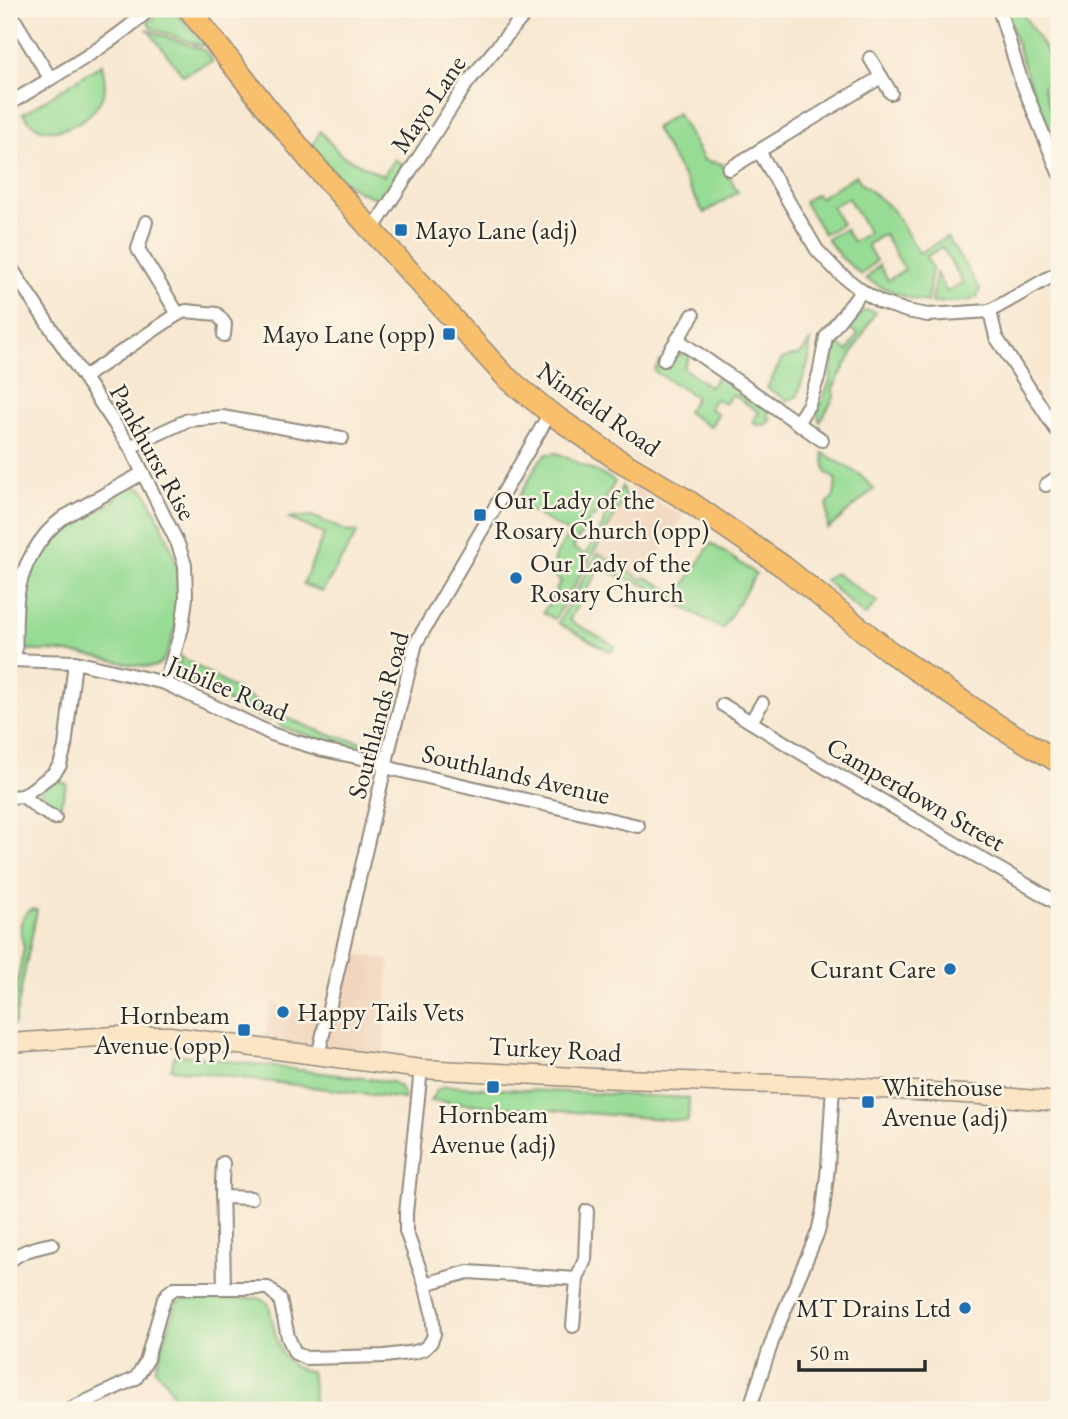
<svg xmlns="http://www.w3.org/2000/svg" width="1068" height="1419" viewBox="0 0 1068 1419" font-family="'EB Garamond',serif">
	<rect width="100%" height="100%" fill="#fcf5e5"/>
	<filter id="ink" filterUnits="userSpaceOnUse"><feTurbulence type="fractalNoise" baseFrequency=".0143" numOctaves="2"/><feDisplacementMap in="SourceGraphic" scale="14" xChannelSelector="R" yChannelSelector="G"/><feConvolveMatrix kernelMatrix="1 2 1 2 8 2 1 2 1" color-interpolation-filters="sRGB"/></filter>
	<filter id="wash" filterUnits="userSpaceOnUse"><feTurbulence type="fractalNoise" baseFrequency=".00686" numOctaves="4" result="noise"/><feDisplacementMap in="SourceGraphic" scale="28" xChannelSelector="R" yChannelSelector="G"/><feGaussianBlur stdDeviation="1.57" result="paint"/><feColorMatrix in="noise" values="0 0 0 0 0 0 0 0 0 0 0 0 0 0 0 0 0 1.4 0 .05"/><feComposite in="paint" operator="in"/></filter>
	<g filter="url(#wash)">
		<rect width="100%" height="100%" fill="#f8e8d1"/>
		<g fill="#f1d5bd">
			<path d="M633 483 645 495 669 510 684 515 644 580 598 553 595 548Z"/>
			<path d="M349 952 389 960 384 1056 263 1039 272 1003 333 1018Z"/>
		</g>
		<g fill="#97dc94" stroke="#618460" stroke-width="2">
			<path d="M1007 9H1022L1023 14 1059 71V76L1043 86 1059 132V149L1057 147C1036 103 1019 57 1007 9Z"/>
			<path d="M160 14H177L204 43 201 46 152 28 148 22Z"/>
			<path d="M148 30 205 51 213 61 183 75Z"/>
			<path d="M102 64C103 71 105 79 105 86 103 113 65 138 39 128 32 125 27 119 23 114Z"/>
			<path d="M677 113 704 160 722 164 738 192 704 213 655 128Z"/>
			<path d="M320 131 341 155 383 176 395 159 404 167 387 191 379 198C349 193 330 169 312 147Z"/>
			<path d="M856 175 861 183 893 210 919 253 947 237 980 289 977 297 968 301 932 303 936 273 947 292 963 283 942 247 926 257 932 267 927 302C904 298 886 290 866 279L879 265 888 280 905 270 884 234 867 245 876 261 861 275 839 255 827 239 845 229 853 242 869 233 848 198 832 207 842 224 824 234 804 202 816 194 819 198Z"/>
			<path d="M868 310 875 312 833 388 834 397 820 422 817 414 830 380 837 344 848 351 858 333 848 328 862 312Z"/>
			<path d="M810 341 809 360 797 397 787 400 767 388 782 359 801 354Z"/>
			<path d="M684 354 690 355 683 368 710 387 719 374 770 411 767 416 771 419 766 425H758L752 422 759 412 732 394 725 404 715 398 709 408 718 414 710 427 687 412 696 397 654 371 660 361 669 366 675 356Z"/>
			<path d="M557 453 610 478 615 482 595 517 592 516 573 548 585 555 604 523 603 521 622 486 625 498 555 619 543 613 561 581 552 575 556 555 569 533 527 509 524 512 522 507 516 502 540 460 547 454Z"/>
			<path d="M823 453 859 474 874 489 828 529 827 504 834 496 836 480 826 472Z"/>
			<path d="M135 486 143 489 147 494C171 544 192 581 172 638 169 648 166 661 156 666 146 670 101 657 87 655 75 653 62 652 50 651 44 651 34 652 28 649 25 648 23 645 20 642L21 601 36 564 45 548 44 543 65 522H72C83 517 105 508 113 501 122 492 118 488 135 486Z"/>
			<path d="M312 516 348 532 354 531 357 533 322 592 303 584 324 534 288 518Z"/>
			<path d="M711 543 756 574 722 629 645 585 617 575 601 566 569 620 615 646 611 652 558 623 598 553 643 580 646 577 678 595Z"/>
			<path d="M835 573 877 602 865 616 825 580Z"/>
			<path d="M180 656 270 710 274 718 271 721 267 720C250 712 187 686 180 673 178 668 179 662 180 656Z"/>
			<path d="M284 717 327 734 373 745 366 750 325 741 282 727 278 724V719Z"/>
			<path d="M57 781 67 784 58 813C46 807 40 804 41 790L52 782Z"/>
			<path d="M32 909 37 910 14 1025 9 1026 24 947C20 933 17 917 32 909Z"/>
			<path d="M175 1054 392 1082 400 1087 405 1099 171 1069Z"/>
			<path d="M445 1086 689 1098 688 1121 430 1101 437 1090Z"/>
			<path d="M259 1298 268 1303C277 1332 274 1368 311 1371L314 1397V1410H180L166 1381 155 1370 176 1304 183 1300Z"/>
		</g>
	</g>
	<g filter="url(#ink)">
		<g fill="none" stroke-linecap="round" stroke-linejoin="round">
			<defs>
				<g id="street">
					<path d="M999 9 1021 80 1059 173"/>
					<path d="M9 11 50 78"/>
					<path d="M870 58 891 93"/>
					<path d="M9 104C57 74 108 47 150 9"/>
					<path d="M759 151 817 250 838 272 862 291 880 302 907 311 928 315 990 311 1059 272"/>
					<path d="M729 169 881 77"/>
					<path d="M372 230 467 83 529 9"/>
					<path d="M9 265 130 447 178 544 185 565 186 598 182 628 165 683"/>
					<path d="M990 311 996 337 1059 434"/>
					<path d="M178 314 186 311 217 314 225 324 224 335"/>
					<path d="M678 340 822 440"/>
					<path d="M664 360 693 315"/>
					<path d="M84 377 178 314 138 249 146 222"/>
					<path d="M797 423 809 404 819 374 826 337 862 291"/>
					<path d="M130 447 188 420 222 417 342 438"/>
					<path d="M1046 485 1059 476"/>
					<path d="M9 660 75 662 165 683 274 735 323 750 376 761 393 769 638 826"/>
					<path d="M15 660C16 640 15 620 17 600 20 569 39 535 64 517L143 473"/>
					<path d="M723 705 826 768 1059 904"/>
					<path d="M751 722 762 703"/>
					<path d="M23 796 39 809 55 818"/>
					<path d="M9 797 23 796 53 774 60 765 65 747 75 662"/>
					<path d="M318 1056 390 745 416 643 550 413"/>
					<path d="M223 1163 222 1182 224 1288"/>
					<path d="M222 1197 251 1198"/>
					<path d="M9 1262C21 1250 36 1248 52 1244"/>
					<path d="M425 1284 468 1272 577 1279"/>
					<path d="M573 1326 577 1279 585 1259 587 1211"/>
					<path d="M68 1410 136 1378 146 1362 164 1299 168 1293 175 1288H268L280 1299 288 1337 295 1353 306 1358 385 1356 415 1352 424 1349 431 1342 434 1334 432 1312 425 1284 406 1231V1213L421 1069"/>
					<path d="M749 1410 775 1333 818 1232 823 1210 828 1167 833 1086"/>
				</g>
				<path id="secondary" d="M9 1043 114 1036H170L421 1069 594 1078 833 1086 980 1095 1059 1102"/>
				<path id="primary" d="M189 9 267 108 309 159 368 226 506 377 550 413 617 459 685 499 784 567 890 652 997 725 1059 762"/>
			</defs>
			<use href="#street" stroke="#928a7e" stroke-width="16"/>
			<use href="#secondary" stroke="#928a7e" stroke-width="21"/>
			<use href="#primary" stroke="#928a7e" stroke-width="24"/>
			<use href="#street" stroke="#fff" stroke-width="12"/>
			<use href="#secondary" stroke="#fce5c4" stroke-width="18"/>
			<use href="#primary" stroke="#f8bf6c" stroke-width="21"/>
		</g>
	</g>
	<g fill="#1f6fb2" stroke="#fcf5e5" stroke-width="2.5">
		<rect x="394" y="223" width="14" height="14" rx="3.5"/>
		<rect x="442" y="327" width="14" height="14" rx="3.5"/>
		<rect x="473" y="508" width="14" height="14" rx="3.5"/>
		<circle cx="516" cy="578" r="7"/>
		<circle cx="950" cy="969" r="7"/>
		<circle cx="283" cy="1012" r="7"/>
		<rect x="237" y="1023" width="14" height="14" rx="3.5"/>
		<rect x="486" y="1080" width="14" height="14" rx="3.5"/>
		<rect x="861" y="1095" width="14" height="14" rx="3.5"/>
		<circle cx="965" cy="1308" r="7"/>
	</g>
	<g text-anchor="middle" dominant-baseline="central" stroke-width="5" stroke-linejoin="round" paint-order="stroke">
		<g font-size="26" fill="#2b2b2b" stroke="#fcf5e5">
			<text transform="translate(428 104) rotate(-56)">Mayo Lane</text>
			<text transform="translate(599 409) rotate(35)">Ninfield Road</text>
			<text transform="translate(153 452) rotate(61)">Pankhurst Rise</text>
			<text transform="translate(228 688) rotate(23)">Jubilee Road</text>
			<text transform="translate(378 715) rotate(-75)">Southlands Road</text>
			<text transform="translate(516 774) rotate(13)">Southlands Avenue</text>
			<text transform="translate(916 794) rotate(30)">Camperdown Street</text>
			<text transform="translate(555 1049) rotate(3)">Turkey Road</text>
		</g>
		<g font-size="26" fill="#2b2b2b" stroke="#fcf5e5" text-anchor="start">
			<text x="415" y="230">Mayo Lane (adj)</text>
			<text x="435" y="334" text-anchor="end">Mayo Lane (opp)</text>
			<text x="494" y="500">Our Lady of the<tspan x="494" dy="30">Rosary Church (opp)</tspan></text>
			<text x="530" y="563">Our Lady of the<tspan x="530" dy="30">Rosary Church</tspan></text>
			<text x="936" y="969" text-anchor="end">Curant Care</text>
			<text x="297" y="1012">Happy Tails Vets</text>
			<text x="230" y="1015" text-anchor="end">Hornbeam<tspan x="230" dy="30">Avenue (opp)</tspan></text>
			<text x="882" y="1087">Whitehouse<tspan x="882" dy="30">Avenue (adj)</tspan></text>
			<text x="493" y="1114" text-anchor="middle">Hornbeam<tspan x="493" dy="30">Avenue (adj)</tspan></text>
			<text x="951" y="1308" text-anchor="end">MT Drains Ltd</text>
		</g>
	</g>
	<rect width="1068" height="1419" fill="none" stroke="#fcf5e5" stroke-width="35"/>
	<path d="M799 1360v10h126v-10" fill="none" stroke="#2b2b2b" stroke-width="3.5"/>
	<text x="809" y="1360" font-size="21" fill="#2b2b2b" stroke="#fcf5e5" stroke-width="5" paint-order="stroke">50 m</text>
</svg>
